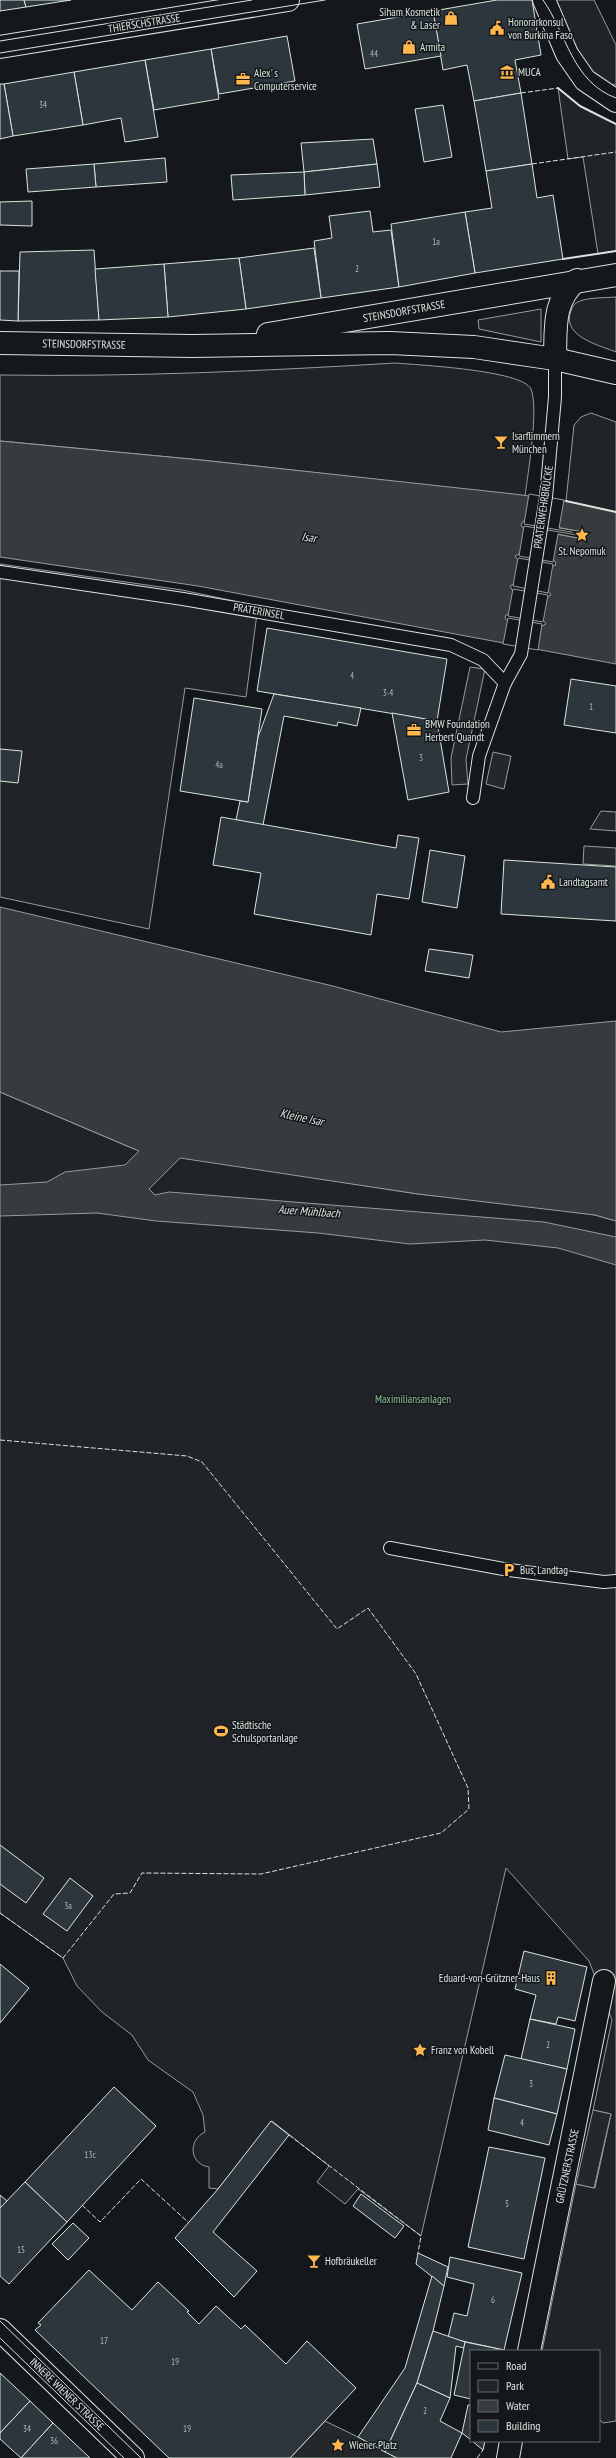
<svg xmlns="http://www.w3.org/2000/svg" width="616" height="2458" viewBox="0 0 616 2458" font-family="'PT Sans Narrow',sans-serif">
	<rect width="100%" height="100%" fill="#14181c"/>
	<g fill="#202428" stroke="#939e99">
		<path d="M555 0H594L616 45V85C586 87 562 23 555 0Z"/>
		<path d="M558 88 580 106 616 124V251L598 254 583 157 568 159Z"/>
		<path d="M616 297V352C601 346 564 337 570 314 571 310 573 305 576 303 585 297 605 298 616 297Z"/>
		<path d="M541 309V342L479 329 478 320Z"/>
		<path d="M395 363C418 365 522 370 531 389 539 408 528 473 525 496L201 460 0 441V375C132 377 264 371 395 363Z"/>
		<path d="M591 413 616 422V512L566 501 574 425 581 417Z"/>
		<path d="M0 564 182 590 258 606 246 697 185 688 149 929 0 897Z"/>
		<path d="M0 1092 134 1149 418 1194 525 1205 595 1215 616 1221V2421L603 2423 599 2419V2351H542L576 2184 595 2188 611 2114 593 2110 612 2020 589 1961 506 1868 421 2236 358 2189 345 2204 317 2182 329 2166 272 2121 218 2189 209 2188V2167C189 2164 188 2140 205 2132L203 2115 193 2092 148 2060 132 2035 102 2012 77 1986 63 1958 0 1913Z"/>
	</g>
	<g fill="#24282b" stroke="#939e99">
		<path d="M470 667 485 669 466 759 468 784 452 785 451 758Z"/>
		<path d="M493 752 511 756 504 789 486 784Z"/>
		<path d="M601 811 616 812V831L590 829Z"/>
		<path d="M584 846 616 848V866L583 864Z"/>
		<path d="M593 2110 611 2114 594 2188 576 2184Z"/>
		<path d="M325 2421 358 2437 397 2458H290Z"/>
	</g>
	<g fill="#363b3e" stroke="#939e99" fill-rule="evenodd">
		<path d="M0 441 201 460 514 494 566 501 616 512V664L198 586 0 557ZM523 521 583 532 586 537 583 539 523 528 521 525ZM519 554 555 561 556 565 553 566 518 560 515 556ZM514 584 548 591 551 595 547 597 513 591 510 586ZM508 614 543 620 546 624 542 626 506 620 505 616Z"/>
		<path d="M0 907 333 986 501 1032 616 1021V1221L595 1215 418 1194 180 1158 149 1189 155 1195 169 1192 544 1222 616 1237V1265L558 1248 485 1240 410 1244 318 1233 156 1221 97 1213 0 1216V1185L47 1182 65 1172 125 1165 139 1151 0 1092Z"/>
	</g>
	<g fill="#14181c" stroke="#939e99">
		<path d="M529 494 564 500 559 528 584 532 583 534 524 524Z"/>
		<path d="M524 526 583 536V539L558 534 553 562 519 556Z"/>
		<path d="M518 558 553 564 548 593 513 586Z"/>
		<path d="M513 589 548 595 543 622 508 616Z"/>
		<path d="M508 618 542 624 538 650 503 644Z"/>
	</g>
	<g fill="#2c363c" stroke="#d8e6dc">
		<path d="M0 0H24L26 7 0 11Z"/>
		<path d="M24 0H71L26 7Z"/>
		<path d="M497 0H532L541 55 515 60 521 93 474 101 467 65 443 70 433 11Z"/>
		<path d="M433 11 441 56 365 69 357 24Z"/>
		<path d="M287 36 295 81 219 94 211 49Z"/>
		<path d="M211 49 219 99 154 110 145 60Z"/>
		<path d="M145 60 158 137 125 142 121 118 83 125 74 72Z"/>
		<path d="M74 72 83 125 13 136 4 84Z"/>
		<path d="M0 84H4L13 136 0 139Z"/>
		<path d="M521 93 532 164 486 171 474 101Z"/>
		<path d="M443 105 452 157 424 162 415 109Z"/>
		<path d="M373 139 377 164 304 172 301 143Z"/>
		<path d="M165 158 167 182 96 187 94 164Z"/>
		<path d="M94 164 96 187 28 192 26 169Z"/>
		<path d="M377 164 380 187 305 195 304 172Z"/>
		<path d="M532 164 537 198 553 195 563 259 475 273 465 212 492 208 486 171Z"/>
		<path d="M304 172 305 195 233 200 231 175Z"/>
		<path d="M32 201V226L0 225V202Z"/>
		<path d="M370 211 373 232 391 230 399 287 321 298 314 241 332 238 329 216Z"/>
		<path d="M465 212 475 273 399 287 391 224Z"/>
		<path d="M314 248 321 298 246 309 239 258Z"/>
		<path d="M94 250 99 320 18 321 20 252Z"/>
		<path d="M239 258 246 309 168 317 164 264Z"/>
		<path d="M164 264 168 317 99 320 95 269Z"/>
		<path d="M0 271H19L18 321 0 320Z"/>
		<path d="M267 628 447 659 437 721 257 691Z"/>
		<path d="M571 679 616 686V733L564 725Z"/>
		<path d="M274 694 361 708 357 726 338 722 337 726 284 716 263 825 236 820 240 801 248 802 258 737Z"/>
		<path d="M194 698 262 709 248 802 180 791Z"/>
		<path d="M392 713 437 721 449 792 408 800Z"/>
		<path d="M0 749 22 751 18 783 0 781Z"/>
		<path d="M221 817 396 848 398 835 419 838 409 899 377 894 371 935 254 914 261 873 213 865Z"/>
		<path d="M430 850 465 856 457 908 422 902Z"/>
		<path d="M504 860 616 867V921L501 914Z"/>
		<path d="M429 949 473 955 469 978 425 971Z"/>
		<path d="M0 1845 44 1878 26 1903 0 1884Z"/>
		<path d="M70 1878 93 1896 67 1931 43 1914Z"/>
		<path d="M524 1951 587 1967 575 2021 558 2017 556 2024 530 2019 536 1995 515 1989Z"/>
		<path d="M0 1964 29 1988 0 2023Z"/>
		<path d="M530 2019 575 2029 567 2069 521 2059Z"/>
		<path d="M505 2055 567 2069 557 2114 494 2098Z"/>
		<path d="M114 2087 156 2126 67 2222 25 2182Z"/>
		<path d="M494 2098 557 2114 549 2145 488 2130Z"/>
		<path d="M271 2121 289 2135 213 2232 257 2271 234 2297 175 2238 218 2189Z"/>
		<path d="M489 2147 545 2158 524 2259 468 2247Z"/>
		<path d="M25 2182 67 2222 9 2284 0 2276V2208Z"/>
		<path d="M361 2194 404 2226 395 2238 353 2206Z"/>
		<path d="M0 2195 7 2201 0 2208Z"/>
		<path d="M73 2223 89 2238 68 2260 52 2244Z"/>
		<path d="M418 2253 448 2267 444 2286 416 2264Z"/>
		<path d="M450 2257 522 2273 504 2350 448 2338 454 2313 467 2316 474 2284 447 2277Z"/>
		<path d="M89 2270 132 2310 158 2282 189 2311 187 2312 199 2324 216 2306 241 2329 245 2325 286 2364 307 2341 356 2388 290 2458H169L35 2330 41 2325 38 2323Z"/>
		<path d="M432 2276 444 2286 433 2331 417 2383 385 2452 358 2437 405 2368Z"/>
		<path d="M433 2331 465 2342 464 2348 456 2346 450 2398 417 2383Z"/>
		<path d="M465 2342 504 2350 471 2351V2399L454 2395Z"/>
		<path d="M0 2373 30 2401 0 2433Z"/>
		<path d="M417 2383 450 2398 440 2421 462 2433 451 2458H397L385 2452Z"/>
		<path d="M30 2401 53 2423 21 2458 0 2439V2433Z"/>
		<path d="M468 2405H471V2440L462 2433Z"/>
		<path d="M53 2423 90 2458H21Z"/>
		<path d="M472 2441H485L483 2450Z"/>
	</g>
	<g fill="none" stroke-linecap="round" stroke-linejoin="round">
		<defs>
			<g id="service">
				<path d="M0 572 183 599 451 645 483 660 505 683"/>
				<path d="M473 798 479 756 505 683 521 654 546 497 555 397V359"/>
				<path d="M390 1548 509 1570 604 1582 616 1581"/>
			</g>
			<g id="minor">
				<path d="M544 0 567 54 585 80 616 101"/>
				<path d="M0 47 288 0"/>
				<path d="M529 2351 604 1981"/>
				<path d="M508 2458 511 2441"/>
			</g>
			<g id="secondary">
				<path d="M268 334 616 275"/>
				<path d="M0 343 192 346 390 343 474 347 555 359 616 373"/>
				<path d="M555 359C556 329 552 301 577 280"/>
				<path d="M0 2330 133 2458"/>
			</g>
		</defs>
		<use href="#service" stroke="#d8e6dc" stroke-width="14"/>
		<use href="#minor" stroke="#d8e6dc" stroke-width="24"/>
		<use href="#secondary" stroke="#d8e6dc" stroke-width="24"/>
		<use href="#service" stroke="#14181c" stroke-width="12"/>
		<use href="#minor" stroke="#14181c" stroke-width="22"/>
		<use href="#secondary" stroke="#14181c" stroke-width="22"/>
		<g stroke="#d8e6dc" stroke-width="1">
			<path d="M543 0C567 34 572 82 616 98"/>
			<path d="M0 41 252 0"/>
			<path d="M0 53 325 0"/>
			<path d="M0 2321 141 2458"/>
			<path d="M0 2338 124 2458"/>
		</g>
		<g stroke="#d8e6dc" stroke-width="1" stroke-dasharray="5 2" stroke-linecap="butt">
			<path d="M521 93 558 88"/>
			<path d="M532 164 616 152"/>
			<path d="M0 1440 187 1456 202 1462 337 1629 368 1608 416 1674 468 1788 469 1809 441 1833 261 1874 142 1873 130 1893 114 1894 63 1958 0 1913"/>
			<path d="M289 2135 421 2236 418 2253"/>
			<path d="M82 2205 100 2222 141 2179 189 2223"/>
			<path d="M477 2458 483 2450"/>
		</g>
		<g stroke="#d8e6dc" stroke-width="2">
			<path d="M558 88 580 106 616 124"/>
			<path d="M563 259 616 251"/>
			<path d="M566 501 616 512"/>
		</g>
	</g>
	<defs>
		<symbol id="shop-bare" viewBox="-9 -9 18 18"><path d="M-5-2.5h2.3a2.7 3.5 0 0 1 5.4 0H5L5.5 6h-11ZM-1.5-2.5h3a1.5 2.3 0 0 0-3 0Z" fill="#ffb74d" stroke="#14181c" stroke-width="2.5" paint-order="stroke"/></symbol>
		<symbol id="civic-bare" viewBox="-9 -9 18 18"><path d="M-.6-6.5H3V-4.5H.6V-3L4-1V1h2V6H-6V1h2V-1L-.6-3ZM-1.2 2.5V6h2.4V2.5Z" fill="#ffb74d" stroke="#14181c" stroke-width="2.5" paint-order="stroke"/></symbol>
		<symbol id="museum-bare" viewBox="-9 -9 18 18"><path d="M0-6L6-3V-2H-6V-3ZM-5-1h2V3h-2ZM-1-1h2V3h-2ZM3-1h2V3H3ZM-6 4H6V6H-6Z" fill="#ffb74d" stroke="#14181c" stroke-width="2.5" paint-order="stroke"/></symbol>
		<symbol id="office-bare" viewBox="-9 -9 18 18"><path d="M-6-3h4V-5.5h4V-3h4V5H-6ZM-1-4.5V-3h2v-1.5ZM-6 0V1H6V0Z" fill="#ffb74d" stroke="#14181c" stroke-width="2.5" paint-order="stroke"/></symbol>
		<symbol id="bar-bare" viewBox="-9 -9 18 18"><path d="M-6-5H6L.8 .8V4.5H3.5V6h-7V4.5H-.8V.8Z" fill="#ffb74d" stroke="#14181c" stroke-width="2.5" paint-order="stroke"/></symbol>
		<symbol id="sight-bare" viewBox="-9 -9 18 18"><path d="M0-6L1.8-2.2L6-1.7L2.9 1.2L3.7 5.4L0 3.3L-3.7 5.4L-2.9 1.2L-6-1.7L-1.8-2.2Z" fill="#ffb74d" stroke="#14181c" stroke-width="2.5" paint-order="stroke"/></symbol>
		<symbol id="parking-bare" viewBox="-9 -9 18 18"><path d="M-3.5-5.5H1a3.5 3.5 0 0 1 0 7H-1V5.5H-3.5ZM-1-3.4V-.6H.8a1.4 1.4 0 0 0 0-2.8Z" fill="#ffb74d" stroke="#14181c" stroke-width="2.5" paint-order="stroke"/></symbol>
		<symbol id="stadium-bare" viewBox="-9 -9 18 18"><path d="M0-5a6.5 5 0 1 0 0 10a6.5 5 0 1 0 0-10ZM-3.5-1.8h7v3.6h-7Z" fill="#ffb74d" stroke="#14181c" stroke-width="2.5" paint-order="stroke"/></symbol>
		<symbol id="building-bare" viewBox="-9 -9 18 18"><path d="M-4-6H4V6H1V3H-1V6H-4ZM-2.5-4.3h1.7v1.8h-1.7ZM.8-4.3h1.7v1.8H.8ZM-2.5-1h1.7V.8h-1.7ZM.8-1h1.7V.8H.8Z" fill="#ffb74d" stroke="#14181c" stroke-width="2.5" paint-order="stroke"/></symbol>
	</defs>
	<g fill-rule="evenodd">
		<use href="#shop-bare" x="441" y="8" width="20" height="20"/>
		<use href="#civic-bare" x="487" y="18" width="20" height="20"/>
		<use href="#shop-bare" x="399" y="37" width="20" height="20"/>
		<use href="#museum-bare" x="497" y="62" width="20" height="20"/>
		<use href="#office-bare" x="233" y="69" width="20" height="20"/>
		<use href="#bar-bare" x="491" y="432" width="20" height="20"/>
		<use href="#sight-bare" x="572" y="525" width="20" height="20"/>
		<use href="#office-bare" x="404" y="720" width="20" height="20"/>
		<use href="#civic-bare" x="538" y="872" width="20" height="20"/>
		<use href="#parking-bare" x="499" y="1560" width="20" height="20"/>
		<use href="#stadium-bare" x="211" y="1721" width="20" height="20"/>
		<use href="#building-bare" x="541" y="1968" width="20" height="20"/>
		<use href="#sight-bare" x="410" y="2040" width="20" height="20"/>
		<use href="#bar-bare" x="304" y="2251" width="20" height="20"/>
		<use href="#sight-bare" x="328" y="2435" width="20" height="20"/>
	</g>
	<g text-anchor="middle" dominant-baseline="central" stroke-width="3" stroke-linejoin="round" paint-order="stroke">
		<g font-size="9" fill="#adbab4">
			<text x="374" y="53">44</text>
			<text x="43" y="104">34</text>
			<text x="436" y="241">1a</text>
			<text x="357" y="268">2</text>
			<text x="352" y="675">4</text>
			<text x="388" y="692">3-4</text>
			<text x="591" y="706">1</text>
			<text x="421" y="757">3</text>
			<text x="219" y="764">4a</text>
			<text x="68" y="1905">3a</text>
			<text x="548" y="2044">2</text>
			<text x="531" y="2083">3</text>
			<text x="522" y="2122">4</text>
			<text x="90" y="2154">13c</text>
			<text x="507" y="2203">5</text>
			<text x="21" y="2249">15</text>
			<text x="493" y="2299">6</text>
			<text x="104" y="2340">17</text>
			<text x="175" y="2361">19</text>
			<text x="425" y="2410">2</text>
			<text x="27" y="2428">34</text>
			<text x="187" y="2428">19</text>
			<text x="54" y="2440">36</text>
		</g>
		<g font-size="11" fill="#d8e6dc" stroke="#14181c" text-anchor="start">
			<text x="440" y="12" text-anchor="end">Siham Kosmetik<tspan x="440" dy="13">&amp; Laser</tspan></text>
			<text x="508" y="22">Honorarkonsul<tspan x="508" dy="13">von Burkina Faso</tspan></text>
			<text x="420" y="47">Armita</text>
			<text x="518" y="72">MUCA</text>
			<text x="254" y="73">Alex' s<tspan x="254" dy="13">Computerservice</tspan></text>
			<text x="512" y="436">Isarflimmern<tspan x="512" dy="13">München</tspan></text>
			<text x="582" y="551" text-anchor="middle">St. Nepomuk</text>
			<text x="425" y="724">BMW Foundation<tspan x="425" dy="13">Herbert Quandt</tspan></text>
			<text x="559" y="882">Landtagsamt</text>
			<text x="520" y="1570">Bus, Landtag</text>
			<text x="232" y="1725">Städtische<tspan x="232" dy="13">Schulsportanlage</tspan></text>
			<text x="540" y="1978" text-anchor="end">Eduard-von-Grützner-Haus</text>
			<text x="431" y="2050">Franz von Kobell</text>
			<text x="325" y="2261">Hofbräukeller</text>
			<text x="349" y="2445">Wiener Platz</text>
		</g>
		<g font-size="11" fill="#d8e6dc" stroke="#14181c">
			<text transform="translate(144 23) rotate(-9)">THIERSCHSTRASSE</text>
			<text transform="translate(404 311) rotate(-10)">STEINSDORFSTRASSE</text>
			<text transform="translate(84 344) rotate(1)">STEINSDORFSTRASSE</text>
			<text transform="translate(543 507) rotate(-82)">PRATERWEHRBRÜCKE</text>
			<text transform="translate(259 611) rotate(10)">PRATERINSEL</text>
			<text transform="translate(567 2166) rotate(-78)">GRÜTZNERSTRASSE</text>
			<text transform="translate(67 2394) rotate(44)">INNERE WIENER STRASSE</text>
		</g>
		<g font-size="11" fill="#8ac095" stroke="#14181c">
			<text x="413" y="1399">Maximiliansanlagen</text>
		</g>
		<g font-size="12" font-style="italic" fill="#d8e6dc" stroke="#14181c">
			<text transform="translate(309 537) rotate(8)">Isar</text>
			<text transform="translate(302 1117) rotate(12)">Kleine Isar</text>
			<text transform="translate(309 1211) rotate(4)">Auer Mühlbach</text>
		</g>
	</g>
	<rect x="470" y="2350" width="130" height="92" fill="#14181c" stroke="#626a69"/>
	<rect x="478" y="2363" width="20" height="6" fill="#14181c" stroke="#626a69"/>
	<text x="506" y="2370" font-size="12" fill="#d8e6dc">Road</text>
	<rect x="478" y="2380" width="20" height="12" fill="#202428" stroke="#626a69"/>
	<text x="506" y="2390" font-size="12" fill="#d8e6dc">Park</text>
	<rect x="478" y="2400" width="20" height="12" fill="#363b3e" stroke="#626a69"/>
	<text x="506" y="2410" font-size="12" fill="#d8e6dc">Water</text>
	<rect x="478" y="2420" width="20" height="12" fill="#2c363c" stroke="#626a69"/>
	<text x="506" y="2430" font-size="12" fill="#d8e6dc">Building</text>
</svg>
